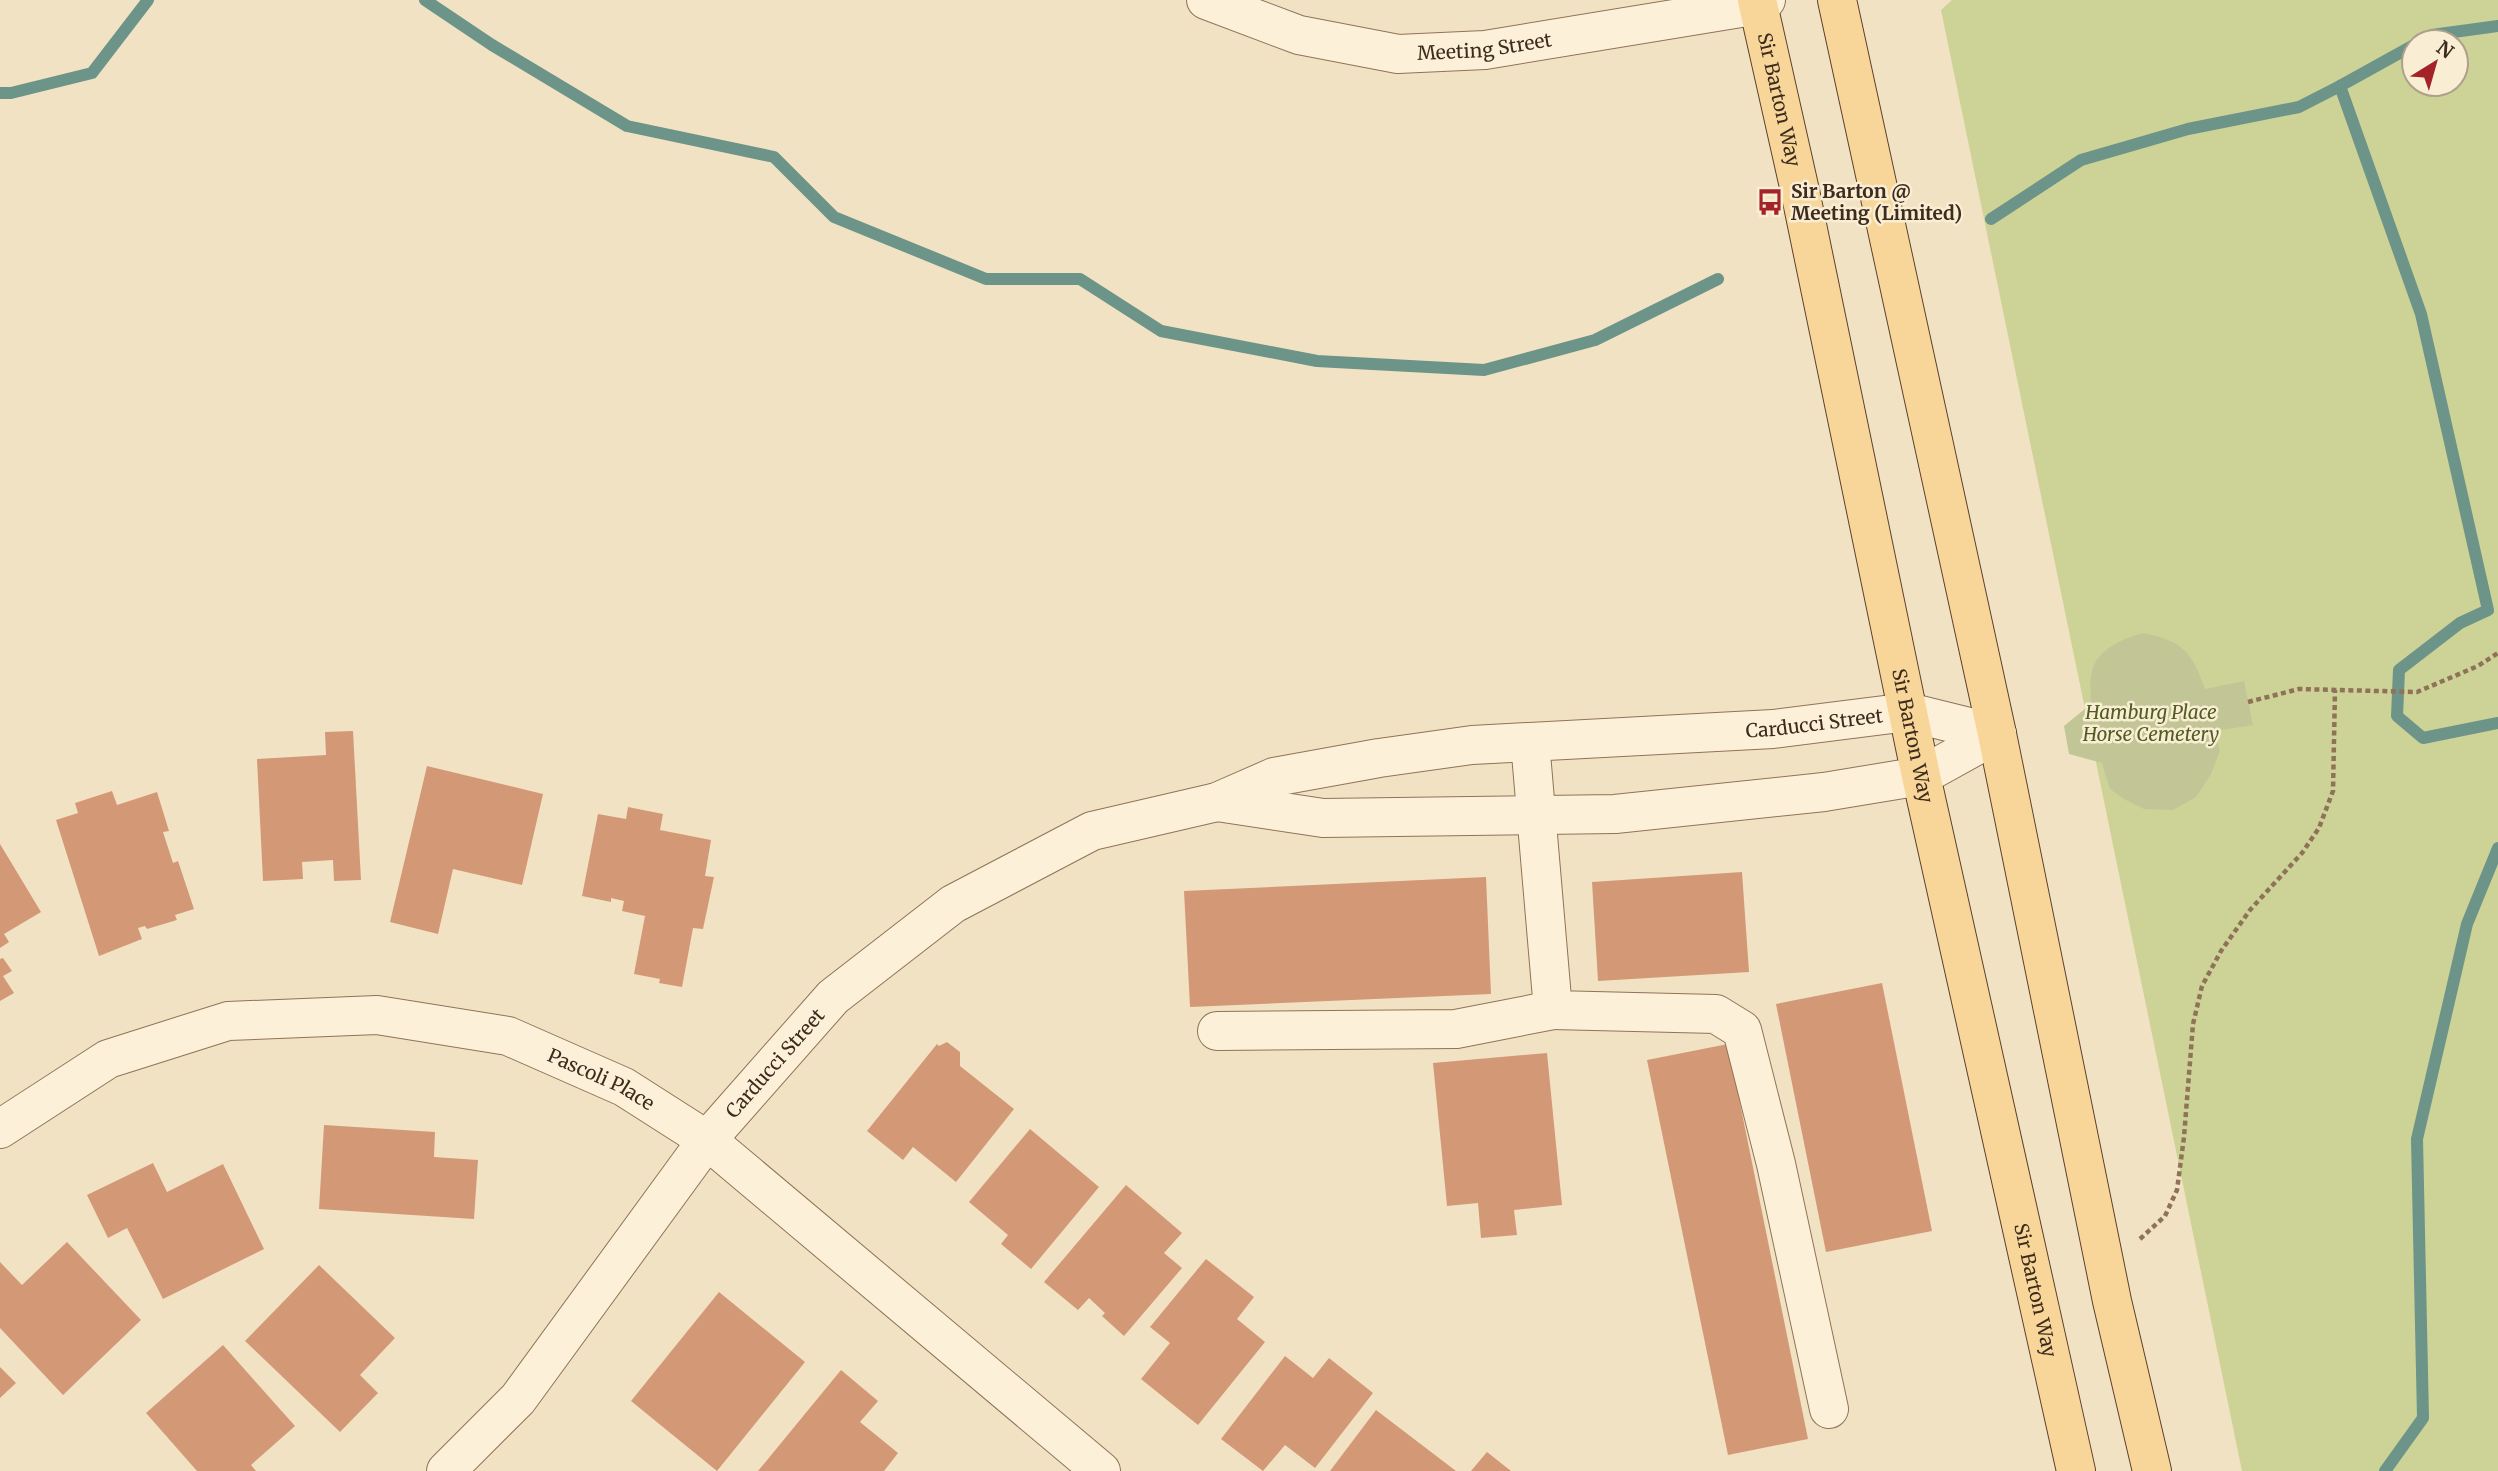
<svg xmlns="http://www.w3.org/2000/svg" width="2498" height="1471" viewBox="0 0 2498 1471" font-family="Merriweather,serif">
	<rect width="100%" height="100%" fill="#f2e2c4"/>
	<path fill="#cdd296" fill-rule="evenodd" d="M1952 0H2498V1471H2242L1941 10ZM2414 42H2456V84H2414Z"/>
	<path fill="#c2c696" d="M2143 633C2183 641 2192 652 2205 689L2244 681 2253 725 2215 731 2220 751 2211 774 2196 797 2173 810 2144 809 2124 799 2110 789 2102 763 2069 754 2064 726 2091 704C2091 694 2089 681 2092 671 2097 649 2124 638 2143 633Z"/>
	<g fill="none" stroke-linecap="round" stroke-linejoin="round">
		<g stroke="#6c9488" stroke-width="12">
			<path d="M425 0 492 45 627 126 774 157 834 217 986 279H1080L1161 331 1317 361 1484 370 1595 340 1718 279"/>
			<path d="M2420 42 2432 35 2498 26"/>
			<path d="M2414 45 2340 86 2421 314 2488 610 2460 623 2399 670 2397 716 2423 738 2498 723"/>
			<path d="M0 93H11L92 73 148 0"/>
			<path d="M1991 219 2081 160 2188 129 2299 107 2340 86"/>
			<path d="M2385 1471 2423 1418 2417 1139 2467 924 2498 848"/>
		</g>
	</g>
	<g fill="#d39976">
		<path d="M353 731 361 880 334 881 333 860 302 862 303 879 263 881 257 759 326 755 325 732Z"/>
		<path d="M427 766 543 794 522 885 453 869 438 934 390 922Z"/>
		<path d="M112 791 117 805 157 792 169 831 163 832 173 863 178 861 194 909 175 915 177 920 147 929 145 926 138 928 142 939 99 956 56 820 78 813 75 803Z"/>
		<path d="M628 807 663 814 660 830 711 840 705 876 714 877 703 929 693 928 682 987 659 983 660 979 634 974 645 916 622 911 624 901 611 898V902L582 896 598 814 626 819Z"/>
		<path d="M0 844 41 912 4 934 9 942 0 948Z"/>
		<path d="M1742 872 1749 972 1598 981 1592 882Z"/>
		<path d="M1486 877 1491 994 1190 1007 1184 891Z"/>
		<path d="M3 958 12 971 3 976 14 993 0 1001V959Z"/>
		<path d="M1882 983 1932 1231 1826 1252 1776 1004Z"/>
		<path d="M947 1042 960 1052V1066L1014 1109 956 1182 913 1147 903 1160 867 1131 937 1044 939 1046Z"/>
		<path d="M1728 1044 1808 1439 1728 1455 1647 1060Z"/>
		<path d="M1547 1053 1562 1205 1514 1210 1517 1235 1481 1238 1478 1203 1447 1206 1433 1063Z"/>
		<path d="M324 1125 435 1132 434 1157 478 1160 474 1219 319 1209Z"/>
		<path d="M1030 1129 1099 1187 1031 1269 1001 1244 1008 1235 969 1202Z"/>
		<path d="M153 1163 167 1192 223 1164 264 1249 163 1299 127 1228 108 1238 87 1195Z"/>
		<path d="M1126 1185 1182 1233 1164 1253 1182 1268 1124 1336 1102 1316 1105 1313 1089 1298 1078 1310 1044 1282Z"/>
		<path d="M67 1242 141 1320 63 1395 0 1328V1262L22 1285Z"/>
		<path d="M1206 1259 1254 1297 1237 1319 1265 1342 1198 1425 1141 1379 1170 1343 1150 1327Z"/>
		<path d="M319 1265 395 1338 360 1375 378 1393 340 1432 245 1341Z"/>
		<path d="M719 1292 805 1362 717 1471 631 1401Z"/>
		<path d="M223 1345 295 1426 251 1465 256 1471H197L146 1413Z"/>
		<path d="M1285 1356 1313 1378 1329 1358 1373 1393 1315 1468 1285 1445 1263 1471 1221 1439Z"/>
		<path d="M0 1367 16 1383 0 1398Z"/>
		<path d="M841 1370 878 1401 860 1422 898 1453 884 1471H758Z"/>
		<path d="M1376 1410 1456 1471H1330Z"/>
		<path d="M1487 1452 1511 1471H1471Z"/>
	</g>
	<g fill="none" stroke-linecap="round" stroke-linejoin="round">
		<defs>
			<g id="minor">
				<path id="s1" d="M1206 0 1299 35 1398 54 1485 50 1759 5 1766 0"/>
				<path d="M1530 742 1553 1010 1716 1014 1742 1030 1776 1164 1829 1409"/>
				<path d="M1217 802 1323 818 1615 814 1824 792 1921 776 1997 734"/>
				<path d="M1217 1031 1456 1029 1553 1010"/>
				<path id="s2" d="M0 1129 108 1059 228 1021 377 1015 508 1036 624 1087 707 1140 1101 1471"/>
				<path id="s3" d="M446 1471 518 1399 707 1140 833 997 953 904 1092 831 1217 802 1274 777 1379 758 1472 745 1773 729 1908 712 1997 734"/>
			</g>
			<g id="major">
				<path id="s4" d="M1757 0 1800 191 1921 776 2076 1471"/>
				<path d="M1837 0 1997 734 2112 1301 2152 1471"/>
			</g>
		</defs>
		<use href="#minor" stroke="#8f7358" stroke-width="40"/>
		<use href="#major" stroke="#5c412d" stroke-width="40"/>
		<g stroke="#8f7358" stroke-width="4.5" stroke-dasharray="5 3.5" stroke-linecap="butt">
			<path d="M2248 702 2299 689 2417 692 2478 666 2498 653"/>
			<path d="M2140 1239 2165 1216 2177 1190 2184 1137 2193 1024 2202 986 2221 951 2250 910 2302 853 2319 828 2333 791 2335 690"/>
		</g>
		<use href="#minor" stroke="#fcf0d8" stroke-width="38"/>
		<use href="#major" stroke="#f8d699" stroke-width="38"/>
	</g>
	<defs>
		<symbol id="bus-bare" viewBox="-9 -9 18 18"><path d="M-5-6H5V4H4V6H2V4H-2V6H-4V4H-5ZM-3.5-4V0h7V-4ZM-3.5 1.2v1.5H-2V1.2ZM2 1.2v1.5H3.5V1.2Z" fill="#a32329" stroke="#f9edd4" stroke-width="2.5" paint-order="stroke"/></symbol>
	</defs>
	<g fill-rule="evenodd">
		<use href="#bus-bare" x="1751" y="183" width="38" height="38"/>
	</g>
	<g text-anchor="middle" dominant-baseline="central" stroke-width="5" stroke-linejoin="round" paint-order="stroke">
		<g font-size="19" fill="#3d2c1e" stroke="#f9edd4">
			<text stroke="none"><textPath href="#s1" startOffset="287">Meeting Street</textPath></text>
			<text stroke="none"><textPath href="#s4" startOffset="102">Sir Barton Way</textPath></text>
			<text stroke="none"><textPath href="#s3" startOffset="1656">Carducci Street</textPath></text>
			<text stroke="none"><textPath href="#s4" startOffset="752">Sir Barton Way</textPath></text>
			<text stroke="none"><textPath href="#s3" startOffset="525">Carducci Street</textPath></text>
			<text stroke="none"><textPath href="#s2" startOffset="639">Pascoli Place</textPath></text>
			<text stroke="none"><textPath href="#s4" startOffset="1320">Sir Barton Way</textPath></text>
		</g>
		<g font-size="19" font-weight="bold" fill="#3d2c1e" stroke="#f9edd4" text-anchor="start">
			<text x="1791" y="191">Sir Barton @<tspan x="1791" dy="22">Meeting (Limited)</tspan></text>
		</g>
		<g font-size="19" font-style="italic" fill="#4f5c22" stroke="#f9edd4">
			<text x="2151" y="712">Hamburg Place<tspan x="2151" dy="22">Horse Cemetery</tspan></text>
		</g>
	</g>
	<g transform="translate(2435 63) rotate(37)"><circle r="33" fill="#f9edd4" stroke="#aea08b" stroke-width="2"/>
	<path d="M0-5L12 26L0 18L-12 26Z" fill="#a32329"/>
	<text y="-10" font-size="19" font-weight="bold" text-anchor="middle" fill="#3d2c1e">N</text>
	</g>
</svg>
